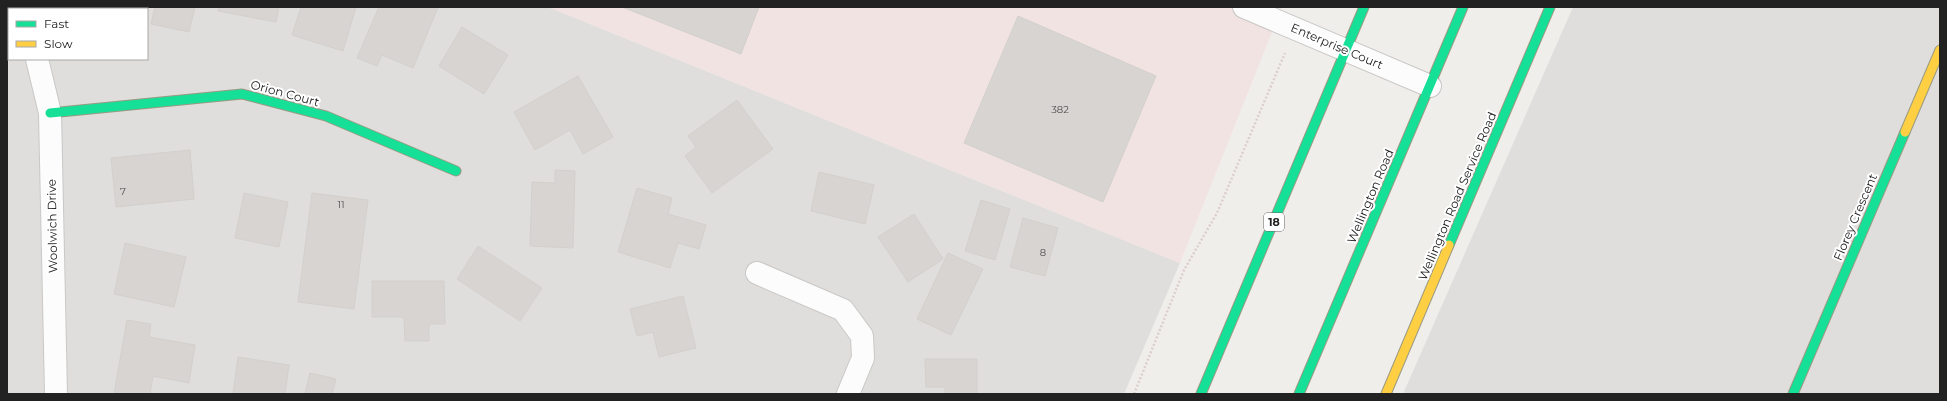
<svg xmlns="http://www.w3.org/2000/svg" width="1947" height="401" viewBox="0 0 1947 401" font-family="Montserrat,sans-serif">
	<rect width="100%" height="100%" fill="#f0eeeb"/>
	<g fill="#dfdedc" fill-rule="evenodd">
		<path d="M7 7H548L1180 263 1124 394H7ZM9 9H147V59H9Z"/>
		<path d="M1573 7H1940V394H1403Z"/>
	</g>
	<path fill="#f1e3e1" d="M548 7H1282L1180 263Z"/>
	<g fill="#d7d4d2" stroke="#d3d0cc">
		<rect x="61" y="7" width="71" height="2"/>
		<path d="M155 7H195L189 32 151 24Z"/>
		<path d="M219 7H279L276 22 218 11Z"/>
		<path d="M301 7H356L343 51 292 35Z"/>
		<path d="M379 7H438L413 68 382 55 377 66 357 58Z"/>
		<path d="M622 7H759L741 54Z"/>
		<path d="M1018 16 1156 76 1103 202 964 143Z"/>
		<path d="M462 27 508 55 484 94 439 66Z"/>
		<path d="M578 76 613 137 583 154 570 130 535 150 514 112Z"/>
		<path d="M737 100 773 149 712 193 685 156 696 147 688 136Z"/>
		<path d="M190 150 194 199 116 207 111 158Z"/>
		<path d="M555 170 575 171 573 248 530 246 532 182 555 183Z"/>
		<path d="M819 172 874 185 865 224 811 211Z"/>
		<path d="M637 188 672 198 668 214 706 225 699 249 678 243 670 268 618 252Z"/>
		<path d="M244 193 288 202 279 247 235 238Z"/>
		<path d="M312 193 368 200 354 309 298 302Z"/>
		<path d="M981 200 1010 209 995 260 965 251Z"/>
		<path d="M914 214 943 259 908 282 878 237Z"/>
		<path d="M1023 218 1058 228 1045 276 1010 267Z"/>
		<path d="M125 243 186 257 174 307 114 294Z"/>
		<path d="M478 246 542 288 520 321 457 279Z"/>
		<path d="M948 253 983 269 951 335 917 319Z"/>
		<path d="M372 281H444L445 324H429V341H405L404 317H372Z"/>
		<path d="M683 296 696 348 659 357 653 332 637 336 630 309Z"/>
		<path d="M127 320 151 324 149 337 195 345 189 383 153 376 150 394H114Z"/>
		<path d="M238 357 289 365 285 394H233Z"/>
		<path d="M925 359H977V394H945V387H926Z"/>
		<path d="M310 373 336 379 332 394H305Z"/>
	</g>
	<g fill="none" stroke-linecap="round" stroke-linejoin="round">
		<defs>
			<g id="street">
				<path d="M1244 7 1430 86"/>
				<path d="M7 18 9 21"/>
				<path d="M37 59 50 113 56 394"/>
				<path d="M757 273 843 310 862 336 863 358 848 394"/>
			</g>
			<g id="fast">
				<path d="M50 113 242 94 326 116 456 171"/>
				<path d="M1449 245 1550 7"/>
				<path d="M1201 394 1364 7"/>
				<path d="M1299 394 1463 7"/>
				<path d="M1793 394 1905 132"/>
			</g>
			<g id="slow">
				<path d="M1905 132 1940 50"/>
				<path d="M1386 394 1449 245"/>
			</g>
		</defs>
		<use href="#street" stroke="#c9c8c7" stroke-width="24"/>
		<use href="#fast" stroke="#999a82" stroke-width="11"/>
		<use href="#slow" stroke="#999a82" stroke-width="11"/>
		<path stroke="#dccecd" stroke-width="2.5" stroke-dasharray="2 2" stroke-linecap="butt" d="M1134 394 1184 270 1217 213 1285 53"/>
		<use href="#street" stroke="#fdfcfc" stroke-width="22"/>
		<use href="#fast" stroke="#16e098" stroke-width="9"/>
		<use href="#slow" stroke="#ffcf43" stroke-width="9"/>
	</g>
	<g text-anchor="middle" dominant-baseline="central" stroke-width="4" stroke-linejoin="round" paint-order="stroke">
		<g font-size="10" fill="#4f4e4e">
			<text x="1060" y="109">382</text>
			<text x="123" y="191">7</text>
			<text x="341" y="204">11</text>
			<text x="1043" y="252">8</text>
		</g>
		<rect fill="#fff" stroke="#646464" stroke-width="1" x="1264" y="213" width="20" height="18" rx="3"/>
		<g font-size="11" font-weight="bold" fill="#222">
			<text x="1274" y="222">18</text>
		</g>
		<g font-size="12" fill="#222" stroke="#fff">
			<text transform="translate(1337 46) rotate(23)">Enterprise Court</text>
			<text transform="translate(285 93) rotate(15)">Orion Court</text>
			<text transform="translate(1370 196) rotate(-67)">Wellington Road</text>
			<text transform="translate(1457 196) rotate(-67)">Wellington Road Service Road</text>
			<text transform="translate(1855 217) rotate(-67)">Florey Crescent</text>
			<text transform="translate(52 226) rotate(-91)">Woolwich Drive</text>
		</g>
	</g>
	<rect width="1947" height="401" fill="none" stroke="#222222" stroke-width="16"/>
	<rect x="8" y="8" width="140" height="52" fill="#ffffff" stroke="#a7a7a7"/>
	<rect x="16" y="21" width="20" height="6" fill="#16e098" stroke="#a7a7a7"/>
	<text x="44" y="28" font-size="12" fill="#222222">Fast</text>
	<rect x="16" y="41" width="20" height="6" fill="#ffcf43" stroke="#a7a7a7"/>
	<text x="44" y="48" font-size="12" fill="#222222">Slow</text>
</svg>
